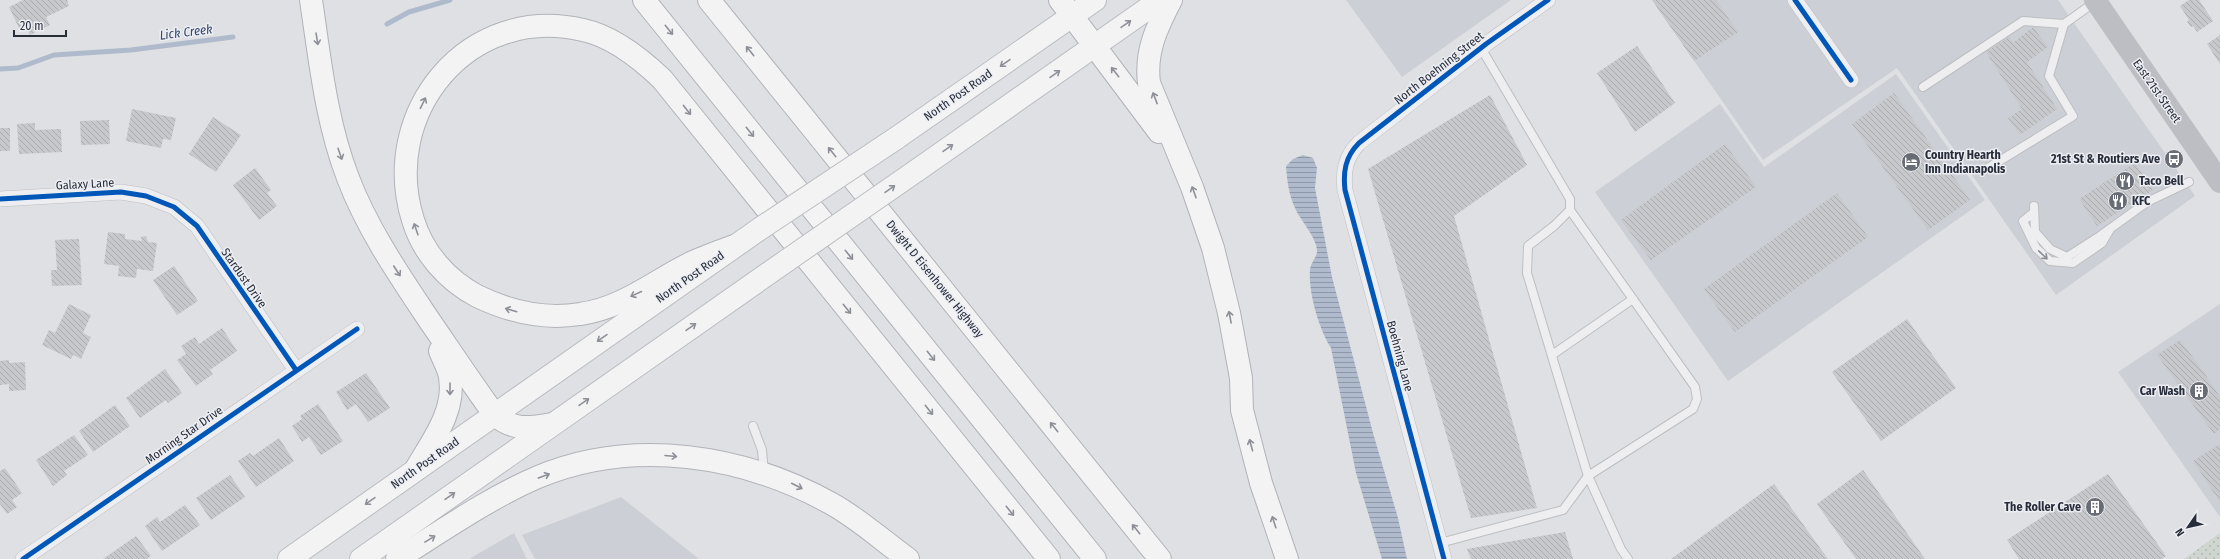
<svg xmlns="http://www.w3.org/2000/svg" width="2220" height="559" viewBox="0 0 2220 559" font-family="'Fira Sans Condensed',sans-serif">
	<defs>
		<pattern id="grass-dots" width="8" height="8" patternUnits="userSpaceOnUse"><rect width="8" height="8" fill="#ced6cf"/><path d="M2 2h.1M6 6h.1" fill="none" stroke="#b1b8b2" stroke-width="1.8" stroke-linecap="round"/></pattern>
		<pattern id="water-rules" width="6" height="5" patternUnits="userSpaceOnUse"><rect width="6" height="5" fill="#afbbcc"/><path d="M0 2.5h6" fill="none" stroke="#8e98a7"/></pattern>
		<pattern id="building-back-hatch" width="6" height="6" patternUnits="userSpaceOnUse"><rect width="6" height="6" fill="#c7c8cb"/><path d="M-1 5l2 2M0 0l6 6M5-1l2 2" fill="none" stroke="#abacaf"/></pattern>
	</defs>
	<rect width="100%" height="100%" fill="#dfe0e3"/>
	<g fill="#cdcfd6">
		<path d="M1346 0H1511L1402 77Z"/>
		<path d="M1652 0H2058L2195 196 2056 295 1897 68 1763 160Z"/>
		<path d="M1896 74 1985 200 1728 381 1595 192 1720 104 1764 167Z"/>
		<path d="M2220 304V517L2118 372Z"/>
		<path d="M621 497 699 559H535L522 535Z"/>
		<path d="M514 533 527 559H469Z"/>
	</g>
	<path fill="url(#grass-dots)" d="M2220 533V559H2184Z"/>
	<path fill="url(#water-rules)" d="M1303 155 1313 158 1317 168 1315 188 1332 277 1373 433 1398 518 1407 559H1382L1356 473 1331 348C1319 329 1308 292 1310 269 1311 263 1316 258 1317 252 1318 239 1300 220 1295 208 1289 195 1287 181 1286 166L1293 159Z"/>
	<g fill="none" stroke-linecap="round" stroke-linejoin="round">
		<g stroke="#afbbcc" stroke-width="5">
			<path d="M387 24 409 12 450 0"/>
			<path d="M0 69 18 68 54 55 131 50 233 37"/>
		</g>
	</g>
	<g fill="url(#building-back-hatch)">
		<path d="M23 0H67L69 6 46 17 50 25 30 35 26 27 20 30 9 7Z"/>
		<path d="M1652 0H1716L1738 32 1694 61Z"/>
		<path d="M2189 0H2199L2213 21 2197 32 2193 26 2191 27 2187 22 2189 20 2180 6Z"/>
		<path d="M2033 27 2048 47 2027 62 2057 109 2020 135 2008 118 2022 109 1986 52 2009 37 2013 43Z"/>
		<path d="M2220 35V64L2207 44Z"/>
		<path d="M1637 46 1675 103 1635 132 1597 73Z"/>
		<path d="M1894 93 1970 200 1928 230 1852 124Z"/>
		<path d="M1490 95 1527 165 1454 216 1537 508 1471 518 1368 169Z"/>
		<path d="M132 109 176 118 171 140 163 139 161 148 126 141Z"/>
		<path d="M213 117 241 135 216 172 189 154Z"/>
		<path d="M109 120 110 144 81 145 80 121Z"/>
		<path d="M35 123V130L61 129 62 152 19 154 17 124Z"/>
		<rect x="0" y="128" width="10" height="23"/>
		<path d="M1725 144 1756 187 1651 260 1621 220Z"/>
		<path d="M2135 163 2153 190 2097 226 2079 199Z"/>
		<path d="M255 168 271 190 267 193 277 206 259 220 233 185Z"/>
		<path d="M1837 193 1868 237 1735 332 1704 289Z"/>
		<path d="M108 232 125 234V239L142 241 141 237 146 236 148 242 157 243 153 271 137 269 136 278 118 276 119 266 104 264Z"/>
		<path d="M79 239 82 285 52 286 51 270H57L55 240Z"/>
		<path d="M174 266 198 301 177 315 153 280Z"/>
		<path d="M69 304 91 315 83 333 91 337 81 359 73 355 71 359 42 345 49 330 55 333Z"/>
		<path d="M1907 319 1956 388 1881 441 1832 372Z"/>
		<path d="M222 328 237 351 210 370 213 374 196 386 177 360 186 354 181 346 195 337 199 344Z"/>
		<path d="M2180 340 2201 368 2220 397V429L2214 434 2157 355Z"/>
		<path d="M9 360V363L25 362 26 390 9 391V384L0 385V361Z"/>
		<path d="M165 369 182 393 168 403 166 400 140 418 126 398Z"/>
		<path d="M366 373 390 408 368 422 356 404 347 410 336 392Z"/>
		<path d="M318 404 343 441 321 455 309 437 302 442 292 426 302 419 300 416Z"/>
		<path d="M115 405 130 426 93 452 79 431Z"/>
		<path d="M74 435 88 455 64 471 67 475 53 486 36 460Z"/>
		<path d="M279 438 294 461 256 487 238 461 250 453 253 456Z"/>
		<path d="M2220 444V502L2193 461Z"/>
		<path d="M5 468 22 493 12 500 17 507 7 514 0 504V471Z"/>
		<path d="M1863 470 1925 559H1856L1817 504Z"/>
		<path d="M2108 474 2166 556 2162 559H2019L2007 540Z"/>
		<path d="M230 475 245 497 211 520 196 498Z"/>
		<path d="M1774 484 1828 559H1671Z"/>
		<path d="M185 505 200 525 162 551 145 526 157 517 160 522Z"/>
		<path d="M1565 532 1573 559H1471L1467 549Z"/>
		<path d="M136 536 151 556 147 559H103Z"/>
	</g>
	<g fill="none" stroke-linecap="round" stroke-linejoin="round">
		<defs>
			<g id="lane">
				<path d="M1481 48 1570 199V210L1554 226 1528 246 1527 273 1588 476 1621 549 1628 559"/>
				<path d="M1923 87 2023 21 2064 24 2095 2"/>
				<path d="M1983 171 2073 116 2049 76 2064 24"/>
				<path d="M2034 206 2035 232 2050 249 2067 257 2100 236 2147 202 2189 182"/>
				<path d="M2034 212 2023 221 2036 248 2050 261 2073 263 2102 243 2109 231"/>
				<path d="M1552 355 1633 299"/>
				<path d="M753 426 762 450 764 472"/>
				<path d="M1440 543 1563 510 1588 476 1693 409 1697 399 1695 387 1570 210"/>
			</g>
			<g id="street">
				<path d="M1795 0 1851 80"/>
				<path d="M0 199 121 192 146 196 174 207 197 226 296 370"/>
				<path d="M23 559 357 329"/>
				<path d="M1444 559 1345 190C1343 172 1345 157 1359 143L1486 44 1548 0"/>
			</g>
			<g id="primary">
				<path d="M895 139 1095 0"/>
				<path d="M916 171 1160 0"/>
				<path d="M289 559 761 228"/>
				<path d="M361 559 789 259"/>
			</g>
			<g id="highway">
				<path d="M311 0C320 60 326 121 348 178 367 228 397 272 427 317 449 349 471 382 494 414 512 431 530 428 552 424"/>
				<path d="M644 0 1095 559"/>
				<path d="M709 0 1160 559"/>
				<path d="M1060 0 1159 132"/>
				<path d="M1171 0C1157 27 1145 51 1149 83L1192 187 1213 248 1229 313 1241 378 1242 410 1261 483 1287 559"/>
				<path d="M734 246C720 251 706 256 693 262 655 280 624 308 580 314 543 320 510 312 477 296 447 280 423 253 413 220 379 112 469 3 583 30 612 36 641 59 662 79L1049 559"/>
				<path d="M416 469C432 441 456 411 450 377 449 369 443 359 440 351"/>
				<path d="M397 559C442 531 489 498 538 477 634 437 744 455 832 504 859 519 883 541 908 559"/>
			</g>
		</defs>
		<use href="#lane" stroke="#bdbec1" stroke-width="10"/>
		<use href="#street" stroke="#bdbec1" stroke-width="16"/>
		<use href="#primary" stroke="#bbbdc1" stroke-width="24"/>
		<use href="#highway" stroke="#b1b3b8" stroke-width="24"/>
		<use href="#lane" stroke="#eeeef0" stroke-width="8"/>
		<use href="#street" stroke="#eeeef0" stroke-width="15"/>
		<path stroke="#bdbec3" stroke-width="22" d="M2095 0 2220 182"/>
		<use href="#primary" stroke="#f3f3f4" stroke-width="22"/>
		<use href="#highway" stroke="#f3f3f4" stroke-width="22"/>
		<defs>
			<g id="primary-bridge">
				<path d="M761 228 895 139"/>
				<path d="M789 259 916 171"/>
			</g>
		</defs>
		<use href="#primary-bridge" stroke="#bbbdc1" stroke-width="24" stroke-linecap="butt"/>
		<use href="#primary-bridge" stroke="#f3f3f4" stroke-width="22"/>
		<defs>
			<g id="cycleway">
				<path d="M1795 0 1851 80"/>
				<path d="M0 199 121 192 146 196 174 207 197 226 296 370"/>
				<path d="M23 559 357 329"/>
				<path d="M1444 559 1345 190C1343 172 1345 157 1359 143L1486 44 1548 0"/>
			</g>
		</defs>
		<use href="#cycleway" stroke="#eceef3" stroke-width="8"/>
		<use href="#cycleway" stroke="#0057b8" stroke-width="5"/>
	</g>
	<defs><path id="oneway-shaft" d="M-6 0H5M1.5-3L5.5 0L1.5 3" fill="none" stroke-width="1.6" stroke-linecap="round" stroke-linejoin="round"/></defs>
	<g stroke="#8e9097">
		<use href="#oneway-shaft" transform="translate(1126 24) rotate(-35)"/>
		<use href="#oneway-shaft" transform="translate(669 30) rotate(51)"/>
		<use href="#oneway-shaft" transform="translate(317 39) rotate(81)"/>
		<use href="#oneway-shaft" transform="translate(750 51) rotate(-129)"/>
		<use href="#oneway-shaft" transform="translate(1005 63) rotate(145)"/>
		<use href="#oneway-shaft" transform="translate(1115 72) rotate(-128)"/>
		<use href="#oneway-shaft" transform="translate(1055 74) rotate(-35)"/>
		<use href="#oneway-shaft" transform="translate(1155 98) rotate(-111)"/>
		<use href="#oneway-shaft" transform="translate(423 103) rotate(-64)"/>
		<use href="#oneway-shaft" transform="translate(687 110) rotate(52)"/>
		<use href="#oneway-shaft" transform="translate(750 132) rotate(51)"/>
		<use href="#oneway-shaft" transform="translate(948 148) rotate(-35)"/>
		<use href="#oneway-shaft" transform="translate(832 152) rotate(-129)"/>
		<use href="#oneway-shaft" transform="translate(340 154) rotate(71)"/>
		<use href="#oneway-shaft" transform="translate(890 189) rotate(-35)"/>
		<use href="#oneway-shaft" transform="translate(1194 192) rotate(-110)"/>
		<use href="#oneway-shaft" transform="translate(416 229) rotate(-109)"/>
		<use href="#oneway-shaft" transform="translate(849 255) rotate(51)"/>
		<use href="#oneway-shaft" transform="translate(397 271) rotate(57)"/>
		<use href="#oneway-shaft" transform="translate(636 294) rotate(155)"/>
		<use href="#oneway-shaft" transform="translate(847 309) rotate(51)"/>
		<use href="#oneway-shaft" transform="translate(511 310) rotate(-164)"/>
		<use href="#oneway-shaft" transform="translate(1230 317) rotate(-101)"/>
		<use href="#oneway-shaft" transform="translate(691 327) rotate(-35)"/>
		<use href="#oneway-shaft" transform="translate(602 338) rotate(145)"/>
		<use href="#oneway-shaft" transform="translate(931 356) rotate(51)"/>
		<use href="#oneway-shaft" transform="translate(450 389) rotate(90)"/>
		<use href="#oneway-shaft" transform="translate(584 402) rotate(-35)"/>
		<use href="#oneway-shaft" transform="translate(929 410) rotate(51)"/>
		<use href="#oneway-shaft" transform="translate(1054 427) rotate(-129)"/>
		<use href="#oneway-shaft" transform="translate(1251 445) rotate(-105)"/>
		<use href="#oneway-shaft" transform="translate(671 456) rotate(5)"/>
		<use href="#oneway-shaft" transform="translate(544 476) rotate(-20)"/>
		<use href="#oneway-shaft" transform="translate(797 486) rotate(27)"/>
		<use href="#oneway-shaft" transform="translate(450 496) rotate(-35)"/>
		<use href="#oneway-shaft" transform="translate(370 501) rotate(145)"/>
		<use href="#oneway-shaft" transform="translate(1010 511) rotate(51)"/>
		<use href="#oneway-shaft" transform="translate(1274 522) rotate(-108)"/>
		<use href="#oneway-shaft" transform="translate(1136 529) rotate(-129)"/>
		<use href="#oneway-shaft" transform="translate(430 539) rotate(-31)"/>
	</g>
	<use stroke="#8b8e95" href="#oneway-shaft" transform="translate(2043 255) rotate(44)"/>
	<defs>
		<symbol id="bus-disc" viewBox="-11 -11 22 22"><circle r="9.5" fill="#686c75" stroke="#eceef3"/><path d="M-5-6H5V4H4V6H2V4H-2V6H-4V4H-5ZM-3.5-4V0h7V-4ZM-3.5 1.2v1.5H-2V1.2ZM2 1.2v1.5H3.5V1.2Z" fill="#fff"/></symbol>
		<symbol id="hotel-disc" viewBox="-11 -11 22 22"><circle r="9.5" fill="#686c75" stroke="#eceef3"/><path d="M-6-4.5h1.5V1H6V5H4.5V3h-9V5H-6ZM-4 0a1.8 1.8 0 1 1 3.6 0ZM.5 0V-2.5h3Q6-2.5 6 0Z" fill="#fff"/></symbol>
		<symbol id="restaurant-disc" viewBox="-11 -11 22 22"><circle r="9.5" fill="#686c75" stroke="#eceef3"/><path d="M-5-6h1v4h1v-4h1v4h1v-4h1v5L-1.5 .5V6h-2V.5L-5-1ZM5-6V6H3V1.5H1.5Q1.5-4 5-6Z" fill="#fff"/></symbol>
		<symbol id="building-disc" viewBox="-11 -11 22 22"><circle r="9.5" fill="#686c75" stroke="#eceef3"/><path d="M-4-6H4V6H1V3H-1V6H-4ZM-2.5-4.3h1.7v1.8h-1.7ZM.8-4.3h1.7v1.8H.8ZM-2.5-1h1.7V.8h-1.7ZM.8-1h1.7V.8H.8Z" fill="#fff"/></symbol>
	</defs>
	<g fill-rule="evenodd">
		<use href="#bus-disc" x="2163" y="148" width="22" height="22"/>
		<use href="#hotel-disc" x="1900" y="151" width="22" height="22"/>
		<use href="#restaurant-disc" x="2114" y="170" width="22" height="22"/>
		<use href="#restaurant-disc" x="2107" y="190" width="22" height="22"/>
		<use href="#building-disc" x="2188" y="380" width="22" height="22"/>
		<use href="#building-disc" x="2084" y="496" width="22" height="22"/>
	</g>
	<g text-anchor="middle" dominant-baseline="central" stroke-width="3" stroke-linejoin="round" paint-order="stroke">
		<g font-size="12" fill="#282d3a" stroke="#eceef3">
			<text transform="translate(1439 68) rotate(-38)">North Boehning Street</text>
			<text transform="translate(2157 91) rotate(55)">East 21st Street</text>
			<text transform="translate(958 95) rotate(-35)">North Post Road</text>
			<text transform="translate(85 184) rotate(-3)">Galaxy Lane</text>
			<text transform="translate(690 277) rotate(-35)">North Post Road</text>
			<text transform="translate(244 278) rotate(55)">Stardust Drive</text>
			<text transform="translate(935 279) rotate(51)">Dwight D Eisenhower Highway</text>
			<text transform="translate(1400 356) rotate(75)">Boehning Lane</text>
			<text transform="translate(184 435) rotate(-35)">Morning Star Drive</text>
			<text transform="translate(425 463) rotate(-35)">North Post Road</text>
		</g>
		<g font-size="12" font-weight="bold" fill="#282d3a" stroke="#eceef3" text-anchor="start">
			<text x="1925" y="155">Country Hearth<tspan x="1925" dy="14">Inn Indianapolis</tspan></text>
			<text x="2160" y="159" text-anchor="end">21st St &amp; Routiers Ave</text>
			<text x="2139" y="181">Taco Bell</text>
			<text x="2132" y="201">KFC</text>
			<text x="2185" y="391" text-anchor="end">Car Wash</text>
			<text x="2081" y="507" text-anchor="end">The Roller Cave</text>
		</g>
		<g font-size="13" font-style="italic" fill="#36496a" stroke="#eceef3">
			<text transform="translate(186 32) rotate(-7)">Lick Creek</text>
		</g>
	</g>
	<g transform="translate(2188 527) rotate(236)" stroke="#eceef3" stroke-width="3" paint-order="stroke">
	<path d="M0-3L7 15L0 10L-7 15Z" fill="#282d3a"/>
	<text y="-6" font-size="11" font-weight="bold" text-anchor="middle" fill="#282d3a">N</text>
	</g>
	<path d="M14 30v6h52v-6" fill="none" stroke="#282d3a" stroke-width="2"/>
	<text x="20" y="30" font-size="12" fill="#282d3a" stroke="#eceef3" stroke-width="3" paint-order="stroke">20 m</text>
</svg>
